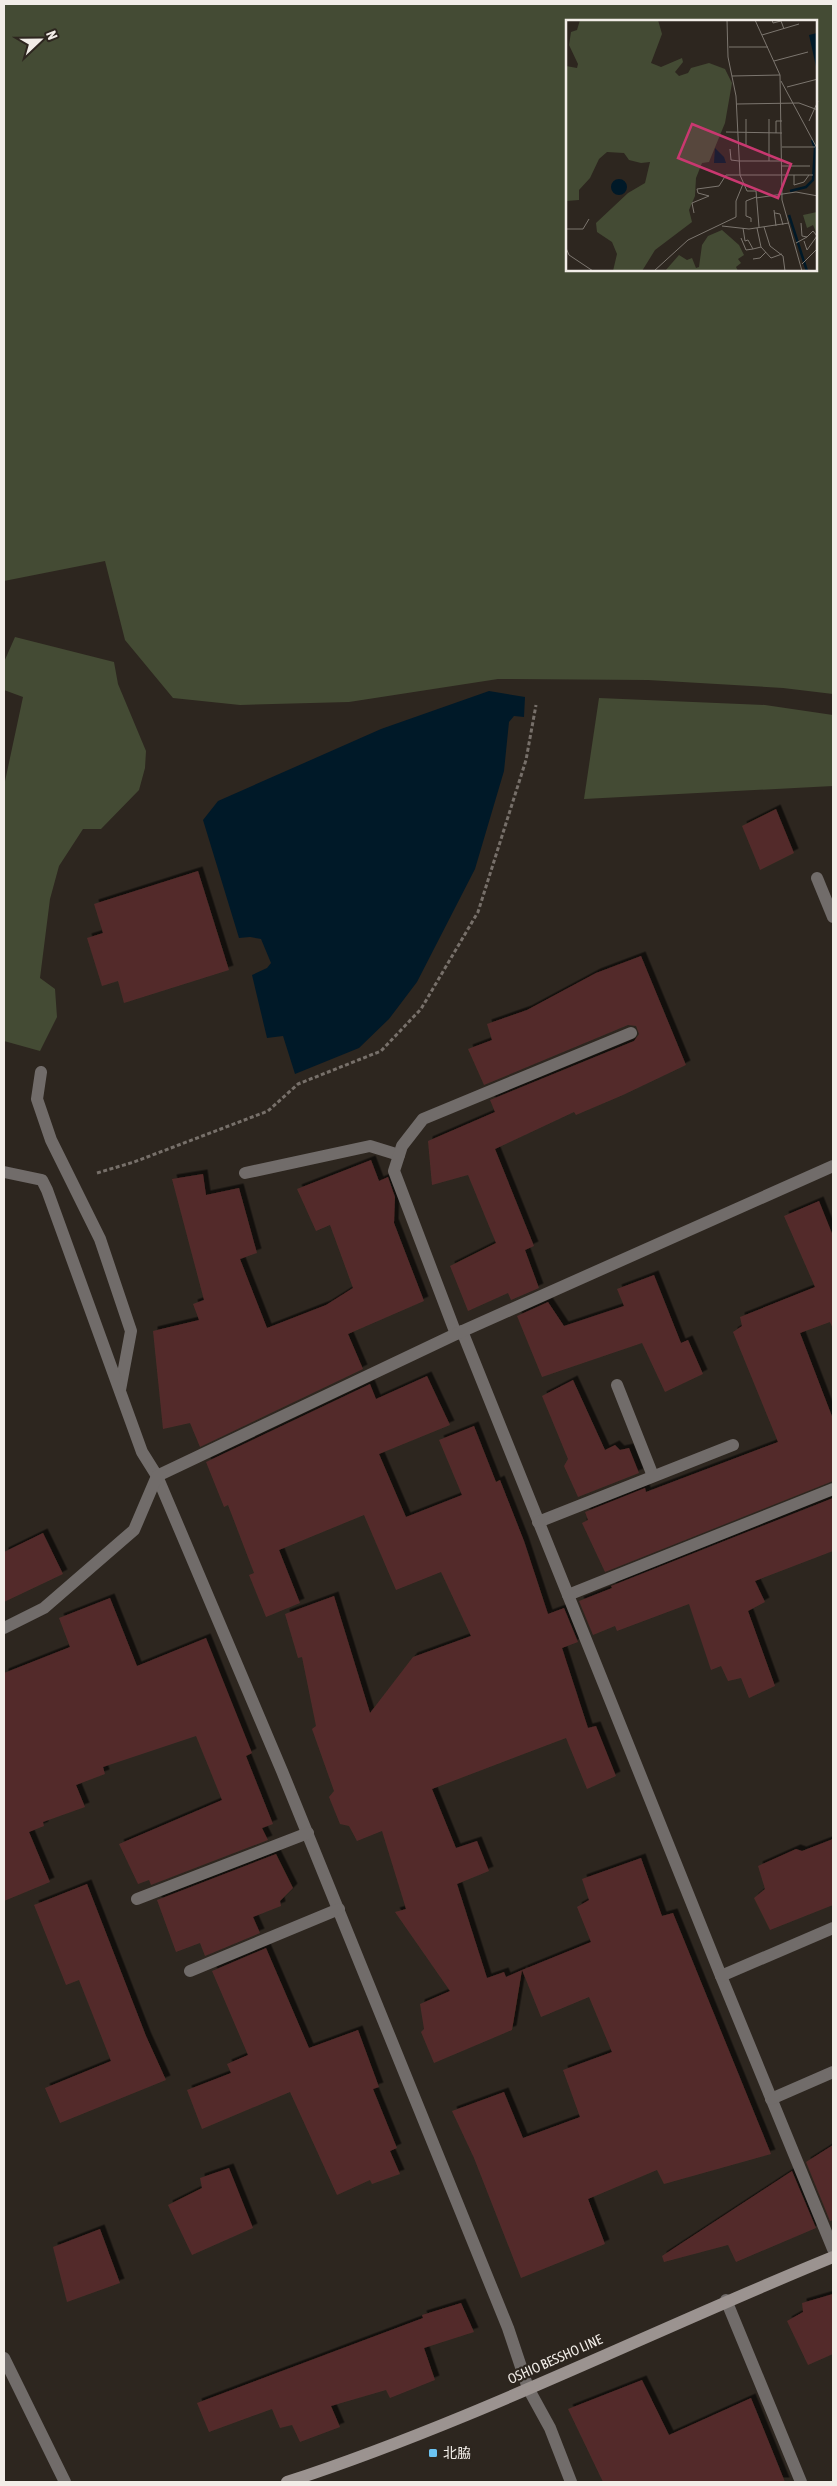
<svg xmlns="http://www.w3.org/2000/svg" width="837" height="2486" viewBox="0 0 837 2486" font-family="'Asap Condensed','Noto Sans JP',sans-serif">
	<defs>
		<filter id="shadow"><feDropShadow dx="4.5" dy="-4.5" stdDeviation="0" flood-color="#0009"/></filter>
	</defs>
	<rect width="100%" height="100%" fill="#2d261f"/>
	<g fill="#444b34" fill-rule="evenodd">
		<path d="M4 4H833V694L783 688 648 680 498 679 349 702 240 705 173 698 125 640 105 561 4 581ZM567 21H816V270H567Z"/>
		<path d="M15 637 114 662 118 684 146 751 145 768 139 790 101 829H83L59 866 50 899 40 978 55 989 57 1017 40 1051 4 1041V786L23 697 4 690V662Z"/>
		<path d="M599 698 765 705 833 715V786L584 799Z"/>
	</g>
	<path fill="#001928" d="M489 691 525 697 524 717 514 716 509 722 504 771 475 869 417 982 389 1019 359 1048 295 1074 283 1036 267 1038 252 975 267 968 271 963 261 939 250 937 239 938 203 820 218 801 381 729Z"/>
	<g fill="#522c2a" filter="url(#shadow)">
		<path d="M776 809 794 853 760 870 742 826Z"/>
		<path d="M198 871 229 970 124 1003 118 981 102 986 87 938 103 933 94 904Z"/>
		<path d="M641 956 686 1065 623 1095 576 1115 574 1112 495 1149 534 1246 525 1250 539 1288 511 1300 508 1293 468 1311 450 1266 496 1243 468 1175 432 1185 428 1141 495 1112 490 1100 634 1041 639 1034 636 1026 628 1025 484 1085 468 1049 492 1040 487 1024 527 1010 596 973Z"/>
		<path d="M371 1160 379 1181 388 1177 395 1197 394 1223 424 1301 348 1334 363 1369 200 1447 190 1423 163 1429 153 1331 199 1320 193 1304 204 1300 172 1179 203 1174 206 1195 239 1188 257 1253 240 1259 267 1328 326 1305 353 1288 330 1225 316 1231 297 1189Z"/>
		<path d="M819 1201 833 1236V1329L830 1322 800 1333 833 1419V1481L605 1572 582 1523 588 1520 585 1512 645 1488 646 1492 778 1442 733 1332 742 1326 740 1317 815 1287 784 1216Z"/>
		<path d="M654 1275 681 1343 688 1340 703 1374 665 1392 642 1343 542 1377 517 1316 548 1302 564 1326 624 1306 617 1289Z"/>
		<path d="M427 1376 450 1425 379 1454 406 1517 462 1495 439 1440 474 1426 496 1482 500 1480 524 1541 548 1614 564 1608 578 1642 562 1648 588 1728 596 1726 616 1776 587 1789 566 1738 432 1789 456 1848 477 1841 489 1871 457 1884 487 1978 504 1972 506 1977 522 1970 512 2030 434 2063 421 2032 424 2029 420 2004 450 1991 395 1912 406 1909 382 1831 357 1841 349 1826 340 1824 329 1797 334 1791 312 1729 316 1726 302 1657 298 1658 285 1614 334 1596 370 1713 413 1657 471 1636 441 1572 396 1590 364 1515 279 1550 300 1603 266 1617 249 1575 254 1573 228 1505 224 1507 206 1462 370 1384 376 1399Z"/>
		<path d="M573 1380 605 1450 615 1445 620 1450 629 1448 639 1473 578 1497 564 1466 568 1459 542 1396Z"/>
		<path d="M833 1498V1551L755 1581 765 1602 748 1611 775 1686 749 1698 741 1678 728 1681 721 1666 711 1670 689 1604 617 1631 615 1626 593 1635 579 1601 612 1588 611 1586Z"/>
		<path d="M43 1533 63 1574 4 1602V1552Z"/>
		<path d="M110 1598 137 1666 206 1638 252 1753 246 1756 273 1824 262 1828 268 1840 151 1885 149 1880 138 1884 119 1844 222 1800 196 1736 103 1767 105 1774 76 1785 85 1807 43 1822 44 1826 29 1832 50 1882 4 1901V1673L70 1647 59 1618Z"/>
		<path d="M833 1839V1905L770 1930 754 1898 765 1889 758 1866 796 1849 802 1851Z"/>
		<path d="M276 1854 293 1888 280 1901 281 1906 253 1917 260 1933 205 1956 200 1943 176 1952 157 1900Z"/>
		<path d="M641 1858 662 1916 673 1913 771 2154 664 2184 657 2170 588 2199 605 2244 521 2278 474 2158 452 2111 504 2092 523 2138 580 2117 563 2070 612 2052 589 1997 541 2017 522 1970 591 1942 577 1907 589 1900 582 1879Z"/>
		<path d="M87 1884 146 2036 166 2080 60 2123 45 2088 111 2061 79 1980 66 1985 34 1905Z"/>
		<path d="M266 1948 309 2048 358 2030 379 2087 373 2089 397 2148 390 2151 400 2174 372 2184 370 2180 337 2195 290 2092 202 2129 187 2090 231 2073 227 2064 248 2055 212 1971Z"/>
		<path d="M833 2145V2220L830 2221 806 2162Z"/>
		<path d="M229 2168 253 2228 192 2255 168 2205 202 2188 200 2178Z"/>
		<path d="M792 2171 816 2228 736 2262 728 2245 664 2262 662 2256Z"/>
		<path d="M100 2229 120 2283 67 2302 53 2247Z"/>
		<path d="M833 2294V2354L808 2365 787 2321 803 2312 802 2303Z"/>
		<path d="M461 2303 474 2332 424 2348 435 2380 390 2398 386 2390 331 2406 340 2427 300 2442 292 2425 280 2428 272 2409 209 2432 197 2403 423 2318 422 2315Z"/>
		<path d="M642 2380 669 2435 751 2398 785 2482H603L568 2409Z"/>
	</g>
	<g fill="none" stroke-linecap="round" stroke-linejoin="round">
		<path stroke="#77706a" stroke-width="3" stroke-dasharray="4 2.5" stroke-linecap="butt" d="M97 1173 134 1162 268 1111 298 1084 381 1051 421 1009 478 912 526 760 536 705"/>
		<g stroke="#716c6a" stroke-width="12">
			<path d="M817 878 833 917"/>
			<path d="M41 1072 37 1099 51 1140 100 1239 131 1331 120 1390"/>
			<path d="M4 1172 42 1180 47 1190 142 1452 157 1476 282 1771 508 2328 528 2388 550 2428 571 2482"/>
			<path d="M245 1173 370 1146 399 1155"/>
			<path d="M462 1331 721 1976 833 2249"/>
			<path d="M456 1334 394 1171 402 1146 423 1119 631 1033"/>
			<path d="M617 1385 653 1476"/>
			<path d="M538 1522 733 1445"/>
			<path d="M568 1595 833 1489"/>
			<path d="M4 1628 44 1608 134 1530 157 1476 456 1334 833 1166"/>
			<path d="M137 1899 308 1833"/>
			<path d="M190 1971 339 1909"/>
			<path d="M721 1976 833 1928"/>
			<path d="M771 2099 833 2072"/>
			<path d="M726 2300 801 2482"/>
			<path d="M4 2358 65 2482"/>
		</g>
		<path stroke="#9b9390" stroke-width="12" d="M287 2482C474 2421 651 2331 833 2257"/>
	</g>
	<rect fill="#6bc3f2" stroke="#2d261f" stroke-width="2" x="428" y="2448" width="10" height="10" rx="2.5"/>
	<g text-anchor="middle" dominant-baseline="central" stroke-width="4.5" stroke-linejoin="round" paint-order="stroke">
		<g font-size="14" fill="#f2ede8" stroke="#2d261f">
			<text transform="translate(555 2359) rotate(-24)">OSHIO BESSHO LINE</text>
		</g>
		<g font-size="14" fill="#f2ede8" stroke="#2d261f" text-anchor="start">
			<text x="443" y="2453">北脇</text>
		</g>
	</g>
	<g transform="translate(566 20)">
		<rect width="251" height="251" fill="#2d261f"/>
		<path d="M14 0H92L96 14 85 43 95 47 116 38 117 42 109 52 113 56 122 53 125 48 143 43 159 49 166 63 159 103 143 142 136 143 130 158 129 176 123 190 126 202 89 230 76 251H47L51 234 46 222 31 212 30 203 62 173 79 163 84 142 75 143 63 140 58 133 41 132 33 139 24 158 13 170V180L0 181V46L11 48 12 44 3 25 5 12 11 10ZM251 192V214L247 205 241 208 237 195ZM156 210 173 225 178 235 172 239 175 243 170 247 172 251H99L113 235 121 240 126 238 130 248 133 247 136 225 142 216Z" fill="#444b34"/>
		<path d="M251 13H252L251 51 243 15ZM149 128 158 137 160 143H148ZM45 167a8 8 0 1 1 16 0a8 8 0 1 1-16 0Z" fill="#001928"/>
		<path fill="none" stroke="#001928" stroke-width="2.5" d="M224 171 240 167 247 160 249 128 246 120M223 195 241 251"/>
		<path fill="none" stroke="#7c766f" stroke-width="1" d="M161 0 162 37 170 76 174 155 181 171H190L193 207M189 0 214 55 216 180 236 251M206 0 207 3 215 1 218 9M196 15 233 4M163 27H202M208 41 242 32M166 56 214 55M215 61 252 130M221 67 252 59M171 84 233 83 252 90M203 99V141M243 101 252 81M160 112 216 113M210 113V101H216M180 126V99M216 127H249M164 129 165 140 173 141M173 141H216M216 146H244M228 155V165L238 162 243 155M190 178 230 172 252 176M208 190 210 206M128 193 126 183 143 176 132 173 131 169 153 166 160 155H247M209 193 214 194 217 205M185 202V198L180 196V181L190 177M156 206 183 209 223 203M198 207 204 226 217 236 219 251M177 208 179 221 182 220 187 229 195 227M191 208 195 227 205 238 216 234M0 209H17L23 199M175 218 180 230 187 229M238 221 241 230 251 216 247 211 241 217M230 223 241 217 236 216 235 203M0 228 3 235 27 251M187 239 194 238 200 232M236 244 252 228M88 251 122 220 170 197V181L177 164"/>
		<path fill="#c93870" fill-opacity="0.15" stroke="#c93870" stroke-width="2.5" d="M126 104 225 144 212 178 112 138Z"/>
		<rect width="251" height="251" fill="none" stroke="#f2ede8" stroke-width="2.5"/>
	</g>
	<rect width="837" height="2486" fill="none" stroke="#f2ede8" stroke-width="10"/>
	<g transform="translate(40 40) rotate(68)" stroke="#2d261f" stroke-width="4" paint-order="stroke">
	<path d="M0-4L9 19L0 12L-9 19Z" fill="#f2ede8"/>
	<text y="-8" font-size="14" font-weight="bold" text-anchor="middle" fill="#f2ede8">N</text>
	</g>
</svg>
